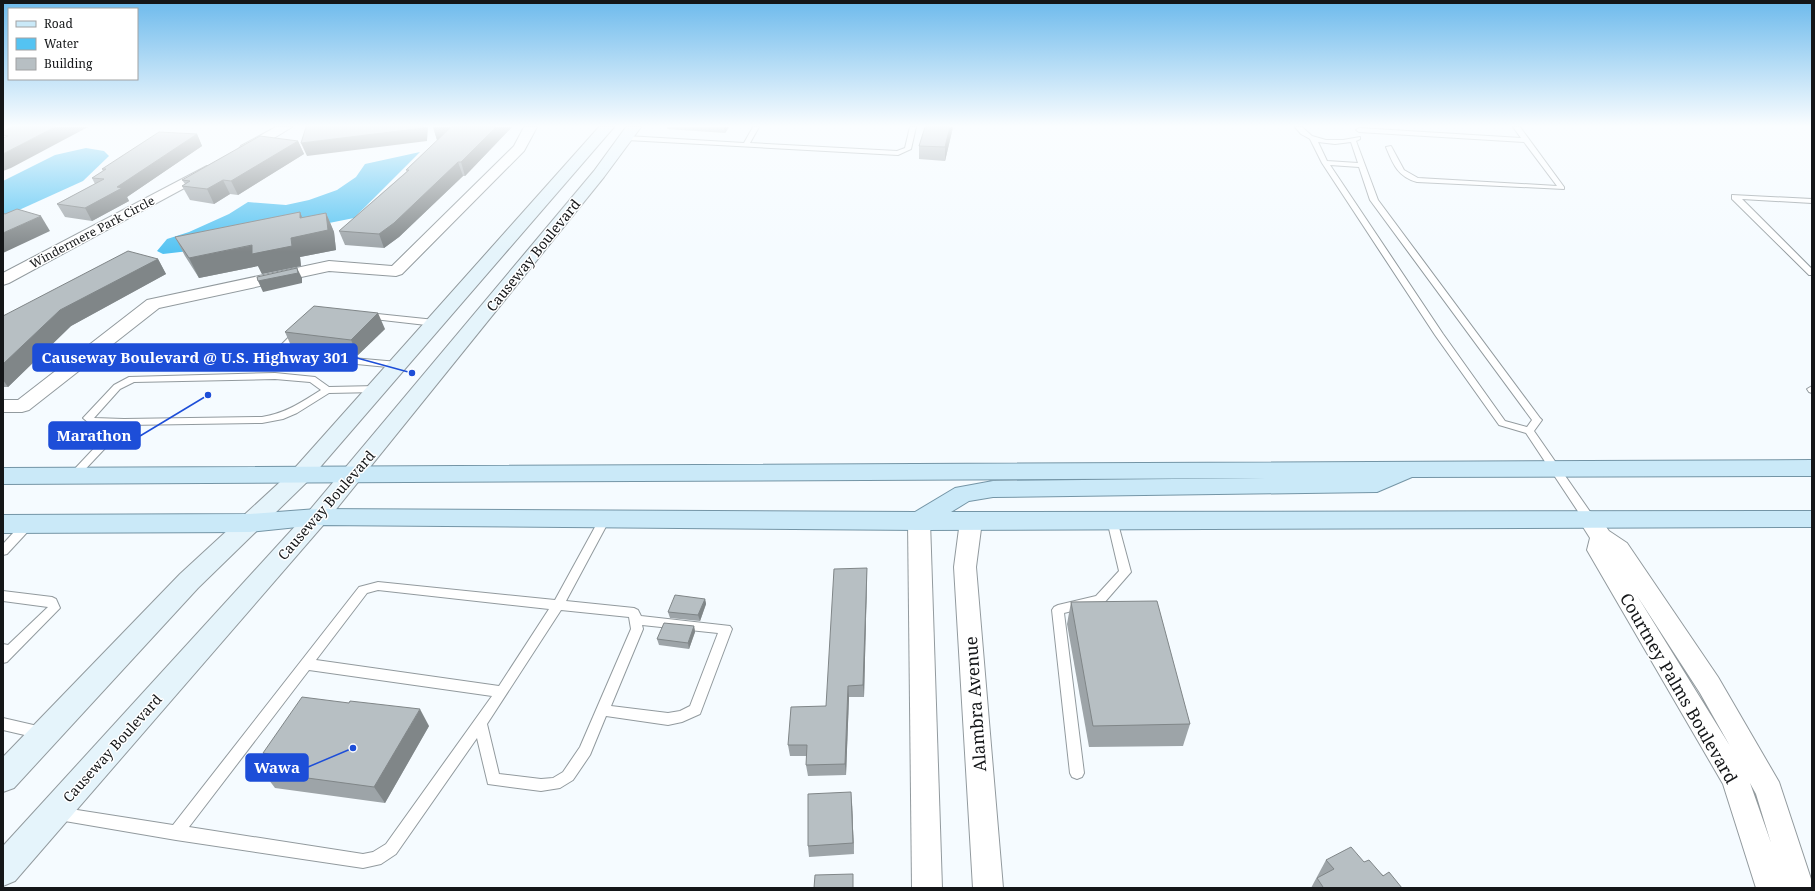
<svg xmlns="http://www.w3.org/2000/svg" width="1815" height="891" viewBox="0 0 1815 891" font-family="'Noto Serif',serif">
	<rect width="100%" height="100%" fill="#f5fbff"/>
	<g fill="#54c3f2">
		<path d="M86 148 104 151 109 156 83 181 8 215H3V181L55 155Z"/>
		<path d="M420 152 354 218 189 251 163 254 157 251 167 239 189 232 229 214 248 202 286 205 309 200 337 190 356 177 365 164Z"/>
	</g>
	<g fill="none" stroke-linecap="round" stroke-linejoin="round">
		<defs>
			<g id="service">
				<path d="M753 127H759L750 143 897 151 905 148 910 127H916L911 149 898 155 627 140 624 138 627 136 744 143Z"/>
				<path d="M1295 127H1302L1312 136 1326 140H1343L1360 137V139L1356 141 1378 200 1540 418 1542 420 1534 431 1593 516 1594 519 1593 522H1585L1526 433 1499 425 1435 335 1322 163 1310 139 1301 134ZM1318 142 1335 144 1351 142 1358 163 1327 161ZM1330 165 1359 167 1370 200 1532 420 1527 427 1505 421 1443 334Z"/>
				<path d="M1513 127H1520L1564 187V189L1417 182C1398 177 1393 164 1386 147L1391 146 1404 170 1418 178 1557 186 1524 142 1359 132 1356 130 1359 128 1521 138Z"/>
				<path d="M1732 195 1812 199V203L1742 199 1812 269V275H1809L1732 199Z"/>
				<path d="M368 313 435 320 439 323 435 326 365 318 364 316Z"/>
				<path d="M298 330 302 333 284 352 398 362 403 365 398 368 274 356 273 354 274 352 295 331Z"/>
				<path d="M275 373 315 377 329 387 377 386 382 389 377 392 329 393 297 413 283 419 262 423 127 425 77 478 73 480 68 476 116 425H93L90 424 83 418 114 385 129 377ZM275 379 310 382 321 390C300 403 286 413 262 417L124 419 94 418 120 389 134 382Z"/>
				<path d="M1812 386V393L1809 392 1807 389Z"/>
				<path d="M605 515 609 516 610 519 566 601 634 608 638 610 641 616 730 626 732 629 700 714 682 722 668 725 606 716 590 755 573 780 560 788 541 791 488 784 477 738 396 854 381 864 363 868 176 840 53 819 51 814 53 809 58 807 173 825 359 587 378 582 555 600 601 516ZM378 590 549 609 499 686 316 660 367 593ZM561 610 629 617 631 629 580 747 563 772 553 778 541 779 499 774 487 724ZM642 625 718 633 690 706 680 711 668 713 611 706 643 629ZM309 670 492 696 386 844 373 852 363 854 189 827Z"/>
				<path d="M1112 516 1116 517 1117 520 1131 572 1104 603 1064 613 1084 773 1082 777 1077 779 1072 777 1070 773 1052 610 1054 607 1058 605 1096 596 1119 571 1107 520 1108 517Z"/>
				<path d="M28 520 32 521 33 524 32 527 7 554 3 555V544L24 521Z"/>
				<path d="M3 591 52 597 56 599 60 608 7 662 3 663V644L8 645 48 607 3 601Z"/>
				<path d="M3 718 42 727 47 729 49 733 47 737 42 739 3 730Z"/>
			</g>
			<g id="minor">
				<path d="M276 127H292L251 152H241L239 149 241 146Z"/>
				<path d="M524 127H537L524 151 402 274 396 276 329 271 159 308 29 410 22 412H3V400H18L147 300 329 261 392 266 514 146Z"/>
				<path d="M207 166 212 167 214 170 212 173 9 283 3 285V273Z"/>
				<path d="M1589 511 1597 514 1609 531 1627 543 1718 677 1779 782 1812 882V888H1756L1723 784 1587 550 1590 538 1578 519 1581 514ZM1636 594 1700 693 1730 746ZM1750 783 1756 794 1771 843Z"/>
				<path d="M919 513 927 516 930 521 942 888H912L908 521 911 516Z"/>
				<path d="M971 513 979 516 982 521 976 567 1003 888H973L954 567 960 521 963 516Z"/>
			</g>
			<g id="secondary">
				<path d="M599 127H614L309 480 198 588 14 788 3 792V757L180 574 293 470Z"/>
				<path d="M626 127H641L604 177 325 523 15 881 3 886V846L309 511 594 171Z"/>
			</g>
			<path id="primary" d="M1812 460V476L1412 477 1377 492 993 497 969 501 951 512 1812 511V527L919 530 317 525 250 532 3 533V515L250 514 317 509 915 512 955 488 993 481 1265 478 3 484V468Z"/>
		</defs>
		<use href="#service" stroke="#929a9e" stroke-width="2"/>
		<use href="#minor" stroke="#929a9e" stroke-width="2"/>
		<use href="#secondary" stroke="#929a9e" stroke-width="2"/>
		<use href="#primary" stroke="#7495a6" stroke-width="2"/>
		<use href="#service" fill="#fff" fill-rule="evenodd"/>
		<use href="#minor" fill="#fff" fill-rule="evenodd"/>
		<use href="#secondary" fill="#e5f4fb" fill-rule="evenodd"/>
		<use href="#primary" fill="#cae9f8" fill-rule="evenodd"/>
	</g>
	<g fill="#9da4a8">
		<path d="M433 127H512L465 176H463L399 237 384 248 345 245 339 231 407 171 406 170 438 140H437Z"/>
		<path d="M667 127H729L725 133 667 129Z"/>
		<path d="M953 127 945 161 919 159V146Z"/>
		<path d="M197 134 202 146 127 197 129 201 92 221 65 217 57 204 95 184 92 178 103 171 102 169Z"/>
		<path d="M298 141 304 154 238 195 230 194 214 204 190 200 182 186 185 184 182 180Z"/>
		<path d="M300 212 302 218 326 213 334 232 336 250 300 257 301 266 262 274 258 266 199 278 185 256 175 237Z"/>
		<path d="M158 259 166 274 71 326 8 387H3V316Z"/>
		<path d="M385 329 358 355 292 348 285 332Z"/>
		<path d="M867 568V579L864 697H849L846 775 808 776 806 765 807 756H790L788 745 826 706Z"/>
		<path d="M705 599 706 604 700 621 670 618 668 612Z"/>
		<path d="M1071 602 1190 724 1183 746 1089 747 1067 624Z"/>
		<path d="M694 626 695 632 689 649 659 645 657 639Z"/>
		<path d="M429 726 385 803 275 788 263 772 269 762 263 753Z"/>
		<path d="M852 803 854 854 809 857 808 846Z"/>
		<path d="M1326 860 1364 862 1402 888H1311Z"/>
	</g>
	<g fill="#808688">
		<path d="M55 127H88L11 168 3 171V154Z"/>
		<path d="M423 127H428L427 141 307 156 301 143Z"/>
		<path d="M433 127H455L458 137 437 140Z"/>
		<path d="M496 127H512L465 176 461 162Z"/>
		<path d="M724 127H729L725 133Z"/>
		<path d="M950 127H953L945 161V147Z"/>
		<path d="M197 134 202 146 127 197 129 201 92 221 85 208Z"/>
		<path d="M298 141 304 154 238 195 231 181Z"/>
		<path d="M458 162 463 176 399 237 384 248 379 234Z"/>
		<path d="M223 180 230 194 214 204 207 189Z"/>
		<path d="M300 212 308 232 326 213 334 232 336 250 300 257 301 266 262 274 258 266 199 278 189 258 291 238 300 218Z"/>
		<path d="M41 216 50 231 3 253V233Z"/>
		<path d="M158 259 166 274 71 326 8 387 3 380V364L60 310Z"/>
		<path d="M297 268 302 278V283L263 292 258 281Z"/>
		<path d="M378 313 385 329 358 355 351 340Z"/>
		<path d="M867 568V579L864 697 863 685Z"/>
		<path d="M705 599 706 604 700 621 698 615Z"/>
		<path d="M694 626 695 632 689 649 688 643Z"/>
		<path d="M848 686 849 697 846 775 845 764Z"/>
		<path d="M420 709 429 726 385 803 374 787Z"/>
		<path d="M851 792 852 803 854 854 853 843Z"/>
	</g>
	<g fill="#b7bfc3" stroke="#808688">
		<path d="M11 127H55L3 154V138L8 136 3 135V132Z"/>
		<path d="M306 127H423V128L301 143Z"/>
		<path d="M451 127H496L461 162H458L394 223 379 234 339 231 409 170H406Z"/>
		<path d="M925 127H950L945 147 919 146Z"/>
		<path d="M159 132 197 134 117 187 122 188 85 208 57 204 104 179 92 178 106 169H102Z"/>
		<path d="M260 136 298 141 231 181 223 180 207 189 182 186 190 181 182 180Z"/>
		<path d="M17 209 41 216 3 233V213L5 214Z"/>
		<path d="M300 212V218L326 213 328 230 291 238 292 246 252 254V245L189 258 175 237Z"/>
		<path d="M128 251 158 259 60 310 3 364V316Z"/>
		<path d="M297 268 298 273 258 281 257 277Z"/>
		<path d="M314 306 378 313 351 340 285 332Z"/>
		<path d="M867 568 863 685 848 686 845 764 806 765 807 745H788L791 707 826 706 834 569Z"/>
		<path d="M675 595 705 599 698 615 668 612Z"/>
		<path d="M1157 601 1190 724 1093 726 1071 602Z"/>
		<path d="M664 623 694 626 688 643 657 639Z"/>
		<path d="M302 697 349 703 350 701 420 709 374 787 263 772 274 755 263 753Z"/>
		<path d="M851 792 853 843 808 846V794Z"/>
		<path d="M1351 847 1364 862 1369 860 1383 876 1389 872 1402 888H1322L1323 887 1317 878 1334 869 1326 860Z"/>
		<path d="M853 874V888H814L815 875Z"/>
	</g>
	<linearGradient id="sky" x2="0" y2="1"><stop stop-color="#6dbaec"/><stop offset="0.5" stop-color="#fafdff"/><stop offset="1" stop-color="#fafdff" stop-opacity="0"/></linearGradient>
	<rect width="1815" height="252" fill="url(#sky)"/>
	<g text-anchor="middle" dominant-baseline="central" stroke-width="3" stroke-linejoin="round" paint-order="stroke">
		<g font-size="12" fill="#141618" stroke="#fff">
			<text transform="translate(92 232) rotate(-28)">Windermere Park Circle</text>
		</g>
		<g font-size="14" fill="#141618" stroke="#fff">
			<text transform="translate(533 255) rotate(-51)">Causeway Boulevard</text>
			<text transform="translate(326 505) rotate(-49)">Causeway Boulevard</text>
			<text transform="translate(112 748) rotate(-48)">Causeway Boulevard</text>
		</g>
		<g font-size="17" fill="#141618" stroke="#fff">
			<text transform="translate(1679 688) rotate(60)">Courtney Palms Boulevard</text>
			<text transform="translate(975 704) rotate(-94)">Alambra Avenue</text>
		</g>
	</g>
	<path fill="none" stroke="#1d4ed8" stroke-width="1.5" d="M412 373L357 358M208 395L140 436M353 748L308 767"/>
	<g fill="#1d4ed8" stroke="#fff" stroke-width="1.5">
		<circle cx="412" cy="373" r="4"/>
		<circle cx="208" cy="395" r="4"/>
		<circle cx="353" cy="748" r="4"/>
	</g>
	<g fill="#1d4ed8" stroke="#1d4ed8" stroke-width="1.5">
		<rect x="33" y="344" width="324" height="27" rx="4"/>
		<rect x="49" y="422" width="91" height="27" rx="4"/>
		<rect x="246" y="754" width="62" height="27" rx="4"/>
	</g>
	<g font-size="15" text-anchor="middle" font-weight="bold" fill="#fff">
		<text x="195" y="363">Causeway Boulevard @ U.S. Highway 301</text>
		<text x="94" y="441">Marathon</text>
		<text x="277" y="773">Wawa</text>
	</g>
	<rect width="1815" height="891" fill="none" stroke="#141618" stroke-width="8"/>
	<rect x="8" y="8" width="130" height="72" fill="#ffffff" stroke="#a1a2a3"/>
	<rect x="16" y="21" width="20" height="6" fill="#cae9f8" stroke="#a1a2a3"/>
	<text x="44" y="28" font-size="12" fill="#141618">Road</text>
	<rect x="16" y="38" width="20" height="12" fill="#54c3f2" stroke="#a1a2a3"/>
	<text x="44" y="48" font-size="12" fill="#141618">Water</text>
	<rect x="16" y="58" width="20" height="12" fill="#b7bfc3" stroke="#a1a2a3"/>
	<text x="44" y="68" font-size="12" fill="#141618">Building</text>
</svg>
